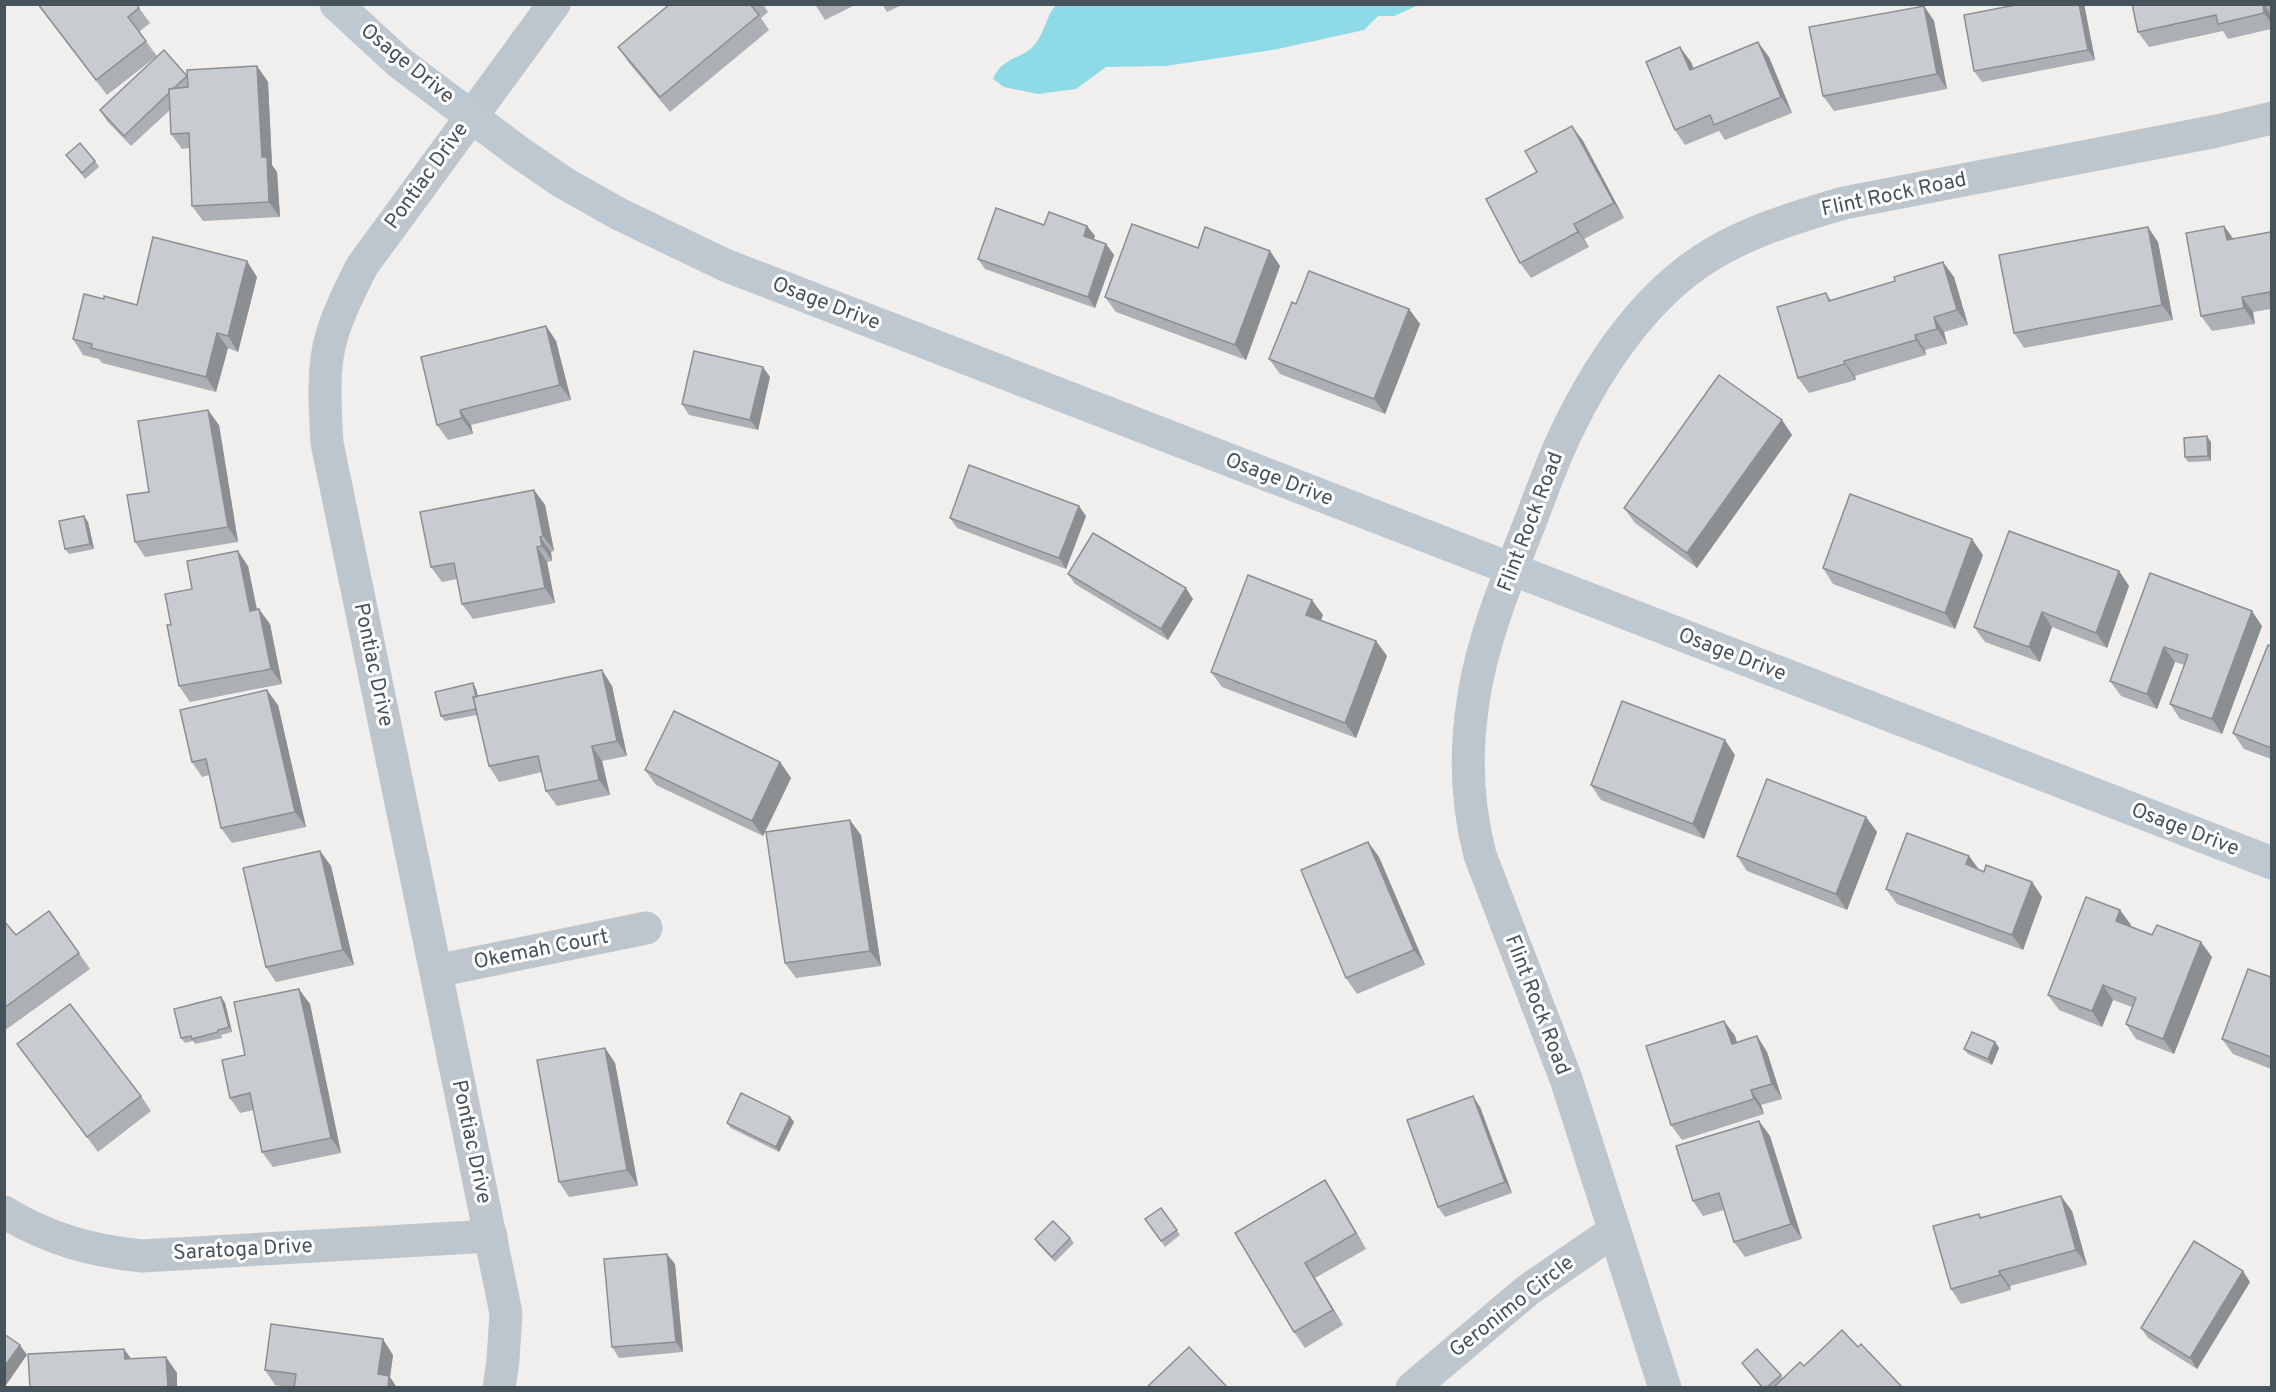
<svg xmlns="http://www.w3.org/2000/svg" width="2276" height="1392" viewBox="0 0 2276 1392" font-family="Overpass,sans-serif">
	<rect width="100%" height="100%" fill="#f1eeee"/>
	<path fill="#8edbe7" d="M1056 5V4L1419 5 1394 16H1378L1364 30 1278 49 1166 66 1106 67 1076 89 1038 94 1004 87 993 79C1002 56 1025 59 1036 43 1045 31 1046 16 1056 5Z"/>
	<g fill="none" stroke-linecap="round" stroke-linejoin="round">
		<g stroke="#bdc6cc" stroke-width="33">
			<path d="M436 971 646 928"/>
			<path d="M4 1212C48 1239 92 1251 142 1256L491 1236"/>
			<path d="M499 1388 503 1360 506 1313 327 443C325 410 322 366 332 335 339 311 351 288 362 266L554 4"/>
			<path d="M1412 1388 1528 1290 1614 1231"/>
			<path d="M1665 1388 1566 1079 1480 855C1467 805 1465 753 1473 702 1481 644 1505 585 1527 530 1540 497 1552 461 1568 429 1597 369 1639 306 1694 266 1738 234 1793 218 1844 203L2217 131 2272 118"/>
		</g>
		<path stroke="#bdc8d1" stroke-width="33" d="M336 4 400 63 520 153 564 183 619 214 725 265 2272 863"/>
	</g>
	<g fill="#acafb3">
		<path d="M37 4H136L150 23 139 32 157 56 107 95Z"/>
		<path d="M670 4H763L768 12 761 18 769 30 670 112 629 63 618 47Z"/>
		<path d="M815 4H857L825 20Z"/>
		<path d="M882 4H904L887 12Z"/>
		<path d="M2084 4 2095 60 1982 82 1974 71Z"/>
		<path d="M2132 4H2271V29L2228 39 2223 31 2149 47 2138 32Z"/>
		<path d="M1924 6 1934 21 1947 89 1834 111 1823 96Z"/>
		<path d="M1769 57 1792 113 1725 140 1719 131 1685 145 1675 130 1691 62 1694 69Z"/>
		<path d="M257 66 268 82 272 165 277 172 280 217 203 221 192 206 189 148 182 149 171 134 170 110 131 146 107 121 100 110 187 76Z"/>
		<path d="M1572 126 1583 141 1624 218 1584 239 1589 247 1531 278 1520 263 1537 172Z"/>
		<path d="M66 155 95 161 99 167 85 179Z"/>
		<path d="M1044 225 1087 226 1095 236 1093 239 1106 244 1114 255 1095 308 985 269 978 259Z"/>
		<path d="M2224 226 2233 239 2271 232V309L2253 312 2255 324 2212 331 2201 316Z"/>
		<path d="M2158 242 2173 320 2024 348 2014 333Z"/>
		<path d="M1198 248 1270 251 1280 266 1246 360 1116 312 1105 297Z"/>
		<path d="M257 277 238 352 228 348 216 392 102 363 99 359 83 355 73 339 104 299 137 305Z"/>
		<path d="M1954 277 1968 325 1944 332 1947 344 1925 350 1926 355 1855 376 1856 380 1809 393 1798 378 1826 293 1831 300Z"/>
		<path d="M1296 304 1409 309 1420 324 1385 414 1280 374 1269 359Z"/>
		<path d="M546 326 556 341 571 400 471 425 473 434 448 440 437 425Z"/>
		<path d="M770 377 758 430 689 415 682 404Z"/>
		<path d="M1782 420 1792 435 1697 568 1635 523 1624 508Z"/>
		<path d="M219 425 238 542 145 557 135 542 149 492Z"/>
		<path d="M2211 442V461L2188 462 2185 457Z"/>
		<path d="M534 490 545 505 554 551 551 552 552 561 547 562 555 603 473 619 462 604 457 579 442 582 431 567Z"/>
		<path d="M1086 516 1066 569 957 528 950 518Z"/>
		<path d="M88 522 94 549 69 554 65 549Z"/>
		<path d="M1983 555 1955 629 1833 584 1823 568Z"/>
		<path d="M248 566 257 609 270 624 282 684 190 702 179 686 171 625 192 589Z"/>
		<path d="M2119 571 2129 586 2107 648 2052 627 2040 662 1985 642 1974 627Z"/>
		<path d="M2150 573 2262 626 2222 734 2180 719 2170 704 2184 665 2175 662 2157 709 2121 696 2110 681Z"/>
		<path d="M1068 574 1193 599 1168 640 1075 584Z"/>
		<path d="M1323 615 1321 620 1376 641 1387 656 1356 738 1222 687 1211 672Z"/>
		<path d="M2271 646V759L2244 749 2233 733Z"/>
		<path d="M473 683 476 689 478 696 612 686 627 756 602 761 610 795 557 806 546 791 542 772 499 782 489 766 477 715 445 721 441 716Z"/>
		<path d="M278 705 306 827 232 843 221 828 209 775 202 777 192 762Z"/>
		<path d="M1735 755 1704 839 1601 800 1591 785Z"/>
		<path d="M780 762 791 778 763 836 656 785 645 770Z"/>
		<path d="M1866 817 1877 832 1847 910 1747 871 1737 856Z"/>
		<path d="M861 835 881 966 796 978 785 963Z"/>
		<path d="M1368 842 1379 857 1425 965 1357 994 1346 978Z"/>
		<path d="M320 851 331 866 354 965 276 982 266 967Z"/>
		<path d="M1969 856 1979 870 1984 872 2032 882 2042 897 2023 950 1897 904 1886 889Z"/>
		<path d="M2120 910 2131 925 2130 926 2212 957 2174 1054 2136 1039 2126 1024 2132 1007 2113 1000 2102 1027 2059 1010 2048 995Z"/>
		<path d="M49 911 90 969 4 1031V921L16 935Z"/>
		<path d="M2271 977V1069L2233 1054 2222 1039Z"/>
		<path d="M221 997 225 1003 232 1032 221 1035 222 1038 195 1044 193 1041 185 1043 181 1038Z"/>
		<path d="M310 1004 341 1153 273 1167 262 1152 254 1110 240 1113 230 1098 245 1055Z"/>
		<path d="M1724 1021 1735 1036 1737 1043 1757 1036 1767 1052 1782 1099 1761 1105 1764 1114 1682 1140 1671 1125Z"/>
		<path d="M1995 1042 1999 1048 1992 1065 1968 1054 1964 1049Z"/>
		<path d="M17 1044 141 1096 151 1111 98 1152Z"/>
		<path d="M605 1048 615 1063 638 1186 569 1197 559 1182Z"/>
		<path d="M1480 1107 1512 1193 1445 1217 1438 1207Z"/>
		<path d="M790 1117 794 1122 779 1152 731 1128 727 1123Z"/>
		<path d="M1759 1121 1770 1136 1802 1239 1745 1257 1734 1242 1724 1210 1703 1216 1693 1201Z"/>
		<path d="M1335 1196 1366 1249 1315 1278 1343 1325 1305 1348 1294 1332 1235 1233Z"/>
		<path d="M1161 1208 1180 1235 1165 1247 1145 1219Z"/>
		<path d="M2072 1211 2087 1265 2010 1286 2011 1290 1961 1304 1951 1289 1979 1214 1982 1218Z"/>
		<path d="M1070 1238 1074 1243 1055 1262 1038 1244 1035 1239Z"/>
		<path d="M675 1264 683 1352 619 1358 612 1347Z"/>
		<path d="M2250 1282 2197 1369 2148 1338 2141 1328Z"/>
		<path d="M1858 1347 1903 1388H1762L1742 1363 1781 1375 1783 1378 1804 1366Z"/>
		<path d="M393 1355 390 1377 397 1388H292L275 1385 265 1370Z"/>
	</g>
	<g fill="#8c8f92">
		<path d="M2079 4H2084L2095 60 2088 50Z"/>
		<path d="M2263 4H2264L2271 15V23L2264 13Z"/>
		<path d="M1924 6 1934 21 1947 89 1937 74Z"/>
		<path d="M1758 42 1769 57 1792 113 1781 97Z"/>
		<path d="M1680 47 1691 62 1700 86 1690 70Z"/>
		<path d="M257 66 268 82 272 165 277 172 280 217 269 202 262 157Z"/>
		<path d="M1572 126 1583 141 1624 218 1614 203Z"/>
		<path d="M1574 224 1584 239 1589 247 1578 232Z"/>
		<path d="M1087 226 1095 236 1091 246 1084 236Z"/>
		<path d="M2224 226 2235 241 2227 240Z"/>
		<path d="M2148 227 2158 242 2173 320 2162 305Z"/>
		<path d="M1106 244 1114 255 1095 308 1088 297Z"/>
		<path d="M1270 251 1280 266 1246 360 1235 345Z"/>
		<path d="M247 261 257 277 238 352 228 336Z"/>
		<path d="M1943 262 1954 277 1968 325 1957 310Z"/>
		<path d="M2242 297 2253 312 2255 324 2244 308Z"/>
		<path d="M1409 309 1420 324 1385 414 1374 399Z"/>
		<path d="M1934 317 1944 332 1947 344 1937 329Z"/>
		<path d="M546 326 556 341 571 400 560 385Z"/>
		<path d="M217 333 228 348 216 392 206 377Z"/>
		<path d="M1915 335 1925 350 1926 355 1916 340Z"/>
		<path d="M1844 361 1855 376 1856 380 1845 364Z"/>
		<path d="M763 367 770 377 758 430 750 420Z"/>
		<path d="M208 410 219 425 238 542 228 527Z"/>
		<path d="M460 410 471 425 473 434 462 418Z"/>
		<path d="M1782 420 1792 435 1697 568 1687 553Z"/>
		<path d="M2207 436 2211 442V461L2208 456Z"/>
		<path d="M534 490 545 505 554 551 543 536Z"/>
		<path d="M1079 506 1086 516 1066 569 1059 558Z"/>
		<path d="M84 516 88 522 94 549 90 544Z"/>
		<path d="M540 537 551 552 552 561 542 546Z"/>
		<path d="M1972 539 1983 555 1955 629 1945 613Z"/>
		<path d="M537 547 547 562 555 603 545 588Z"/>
		<path d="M238 551 248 566 260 626 250 611Z"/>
		<path d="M2119 571 2129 586 2107 648 2096 633Z"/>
		<path d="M1186 588 1193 599 1168 640 1161 629Z"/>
		<path d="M1312 600 1323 615 1317 630 1306 615Z"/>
		<path d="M259 609 270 624 282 684 271 669Z"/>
		<path d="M2252 611 2262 626 2222 734 2212 719Z"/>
		<path d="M2042 612 2052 627 2040 662 2029 647Z"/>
		<path d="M1376 641 1387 656 1356 738 1345 723Z"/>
		<path d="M2164 647 2175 662 2157 709 2147 694Z"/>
		<path d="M602 670 612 686 627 756 617 741Z"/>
		<path d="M473 683 476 689 482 714 478 708Z"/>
		<path d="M267 690 278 705 306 827 295 812Z"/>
		<path d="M1725 740 1735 755 1704 839 1693 824Z"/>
		<path d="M592 746 602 761 610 795 599 780Z"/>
		<path d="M780 762 791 778 763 836 752 821Z"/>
		<path d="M1866 817 1877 832 1847 910 1836 894Z"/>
		<path d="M850 820 861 835 881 966 870 951Z"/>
		<path d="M1368 842 1379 857 1425 965 1414 950Z"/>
		<path d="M320 851 331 866 354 965 343 950Z"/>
		<path d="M1969 856 1980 871 1966 864Z"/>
		<path d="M2032 882 2042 897 2023 950 2012 935Z"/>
		<path d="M2120 910 2131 925 2127 936 2116 921Z"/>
		<path d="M2201 942 2212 957 2174 1054 2163 1039Z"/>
		<path d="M2103 985 2113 1000 2102 1027 2092 1011Z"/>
		<path d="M299 989 310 1004 341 1153 331 1138Z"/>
		<path d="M221 997 225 1003 232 1032 229 1027Z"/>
		<path d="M1724 1021 1735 1036 1742 1059 1732 1044Z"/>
		<path d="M1757 1036 1767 1052 1782 1099 1772 1084Z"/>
		<path d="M1995 1042 1999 1048 1992 1065 1988 1059Z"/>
		<path d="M605 1048 615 1063 638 1186 627 1170Z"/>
		<path d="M1751 1090 1761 1105 1764 1114 1754 1099Z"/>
		<path d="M1473 1096 1480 1107 1512 1193 1505 1182Z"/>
		<path d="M790 1117 794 1122 779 1152 776 1147Z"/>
		<path d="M1759 1121 1770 1136 1802 1239 1791 1224Z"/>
		<path d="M1325 1180 1335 1196 1366 1249 1356 1233Z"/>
		<path d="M2061 1196 2072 1211 2087 1265 2076 1250Z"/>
		<path d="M667 1254 675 1264 683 1352 676 1342Z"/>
		<path d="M1305 1263 1315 1278 1343 1325 1333 1310Z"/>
		<path d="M1999 1271 2010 1286 2011 1290 2000 1275Z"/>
		<path d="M2243 1271 2250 1282 2197 1369 2190 1358Z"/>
		<path d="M383 1339 393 1355 390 1377 397 1388H387L378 1374Z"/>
		<path d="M20 1345 27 1355 4 1388V1367Z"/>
		<path d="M124 1349 135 1364 125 1359Z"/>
		<path d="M166 1357 177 1373V1388H168Z"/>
	</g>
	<g fill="#c8ccd0" stroke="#8c8f92" stroke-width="1.5">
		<path d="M38 4H136L139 8 128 17 146 41 96 80Z"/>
		<path d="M670 4H750L759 15 660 97 618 47Z"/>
		<path d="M2020 4H2079L2088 50 1974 71 1964 15Z"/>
		<path d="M2132 4H2263L2264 13 2218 24 2216 15 2138 32Z"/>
		<path d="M1924 6 1937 74 1823 96 1809 27Z"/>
		<path d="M1758 42 1781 97 1714 125 1710 115 1675 130 1646 62 1680 47 1690 70Z"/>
		<path d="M164 50 187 76 174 88 169 89V93L124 136 100 110Z"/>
		<path d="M257 66 262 157H267L269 202 192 206 189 133 171 134 169 89 188 87 187 70Z"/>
		<path d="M1572 126 1614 203 1574 224 1578 232 1520 263 1486 199 1537 172 1525 151Z"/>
		<path d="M80 143 95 161 82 173 66 155Z"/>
		<path d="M996 208 1044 225 1049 212 1087 226 1084 236 1106 244 1088 297 978 259Z"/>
		<path d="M1132 224 1198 248 1205 227 1270 251 1235 345 1105 297Z"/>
		<path d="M2224 226 2227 240 2271 232V301L2270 292 2242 297 2244 308 2201 316 2186 233Z"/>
		<path d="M2148 227 2162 305 2014 333 1999 255Z"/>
		<path d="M153 237 247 261 228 336 217 333 206 377 91 348 92 344 73 339 84 294 104 299V296L137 305Z"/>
		<path d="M1943 262 1957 310 1934 317 1937 329 1915 335 1916 340 1844 361 1845 364 1798 378 1777 307 1826 293 1829 301 1895 281 1894 277Z"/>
		<path d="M1309 271 1409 309 1374 399 1269 359 1292 302 1296 304Z"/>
		<path d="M546 326 560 385 460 410 462 418 437 425 421 357Z"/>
		<path d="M694 351 763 367 750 420 682 404Z"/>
		<path d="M1719 375 1782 420 1687 553 1624 508Z"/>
		<path d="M208 410 228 527 135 542 127 495 149 492 138 421Z"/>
		<path d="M2207 436 2208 456 2185 457 2184 438Z"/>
		<path d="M969 465 1079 506 1059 558 950 518Z"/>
		<path d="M534 490 543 536 540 537 542 546 537 547 545 588 462 604 454 563 431 567 420 512Z"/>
		<path d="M1850 494 1972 539 1945 613 1823 568Z"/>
		<path d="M84 516 90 544 65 549 59 521Z"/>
		<path d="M2009 531 2119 571 2096 633 2042 612 2029 647 1974 627Z"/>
		<path d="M1093 533 1186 588 1161 629 1068 574Z"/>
		<path d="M238 551 250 611 259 609 271 669 179 686 167 625H171L165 594 192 589 187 561Z"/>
		<path d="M2150 573 2252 611 2212 719 2170 704 2188 655 2164 647 2147 694 2110 681Z"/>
		<path d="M1248 575 1312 600 1306 615 1376 641 1345 723 1211 672Z"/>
		<path d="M2268 645 2271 646V748L2233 733Z"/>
		<path d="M602 670 617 741 592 746 599 780 546 791 538 756 489 766 473 697Z"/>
		<path d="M473 683 476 697H473L476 709 441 716 435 692Z"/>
		<path d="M267 690 295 812 221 828 206 759 192 762 180 710Z"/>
		<path d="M1622 701 1725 740 1693 824 1591 785Z"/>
		<path d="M674 711 780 762 752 821 645 770Z"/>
		<path d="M1767 779 1866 817 1836 894 1737 856Z"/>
		<path d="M850 820 870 951 785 963 766 832Z"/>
		<path d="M1907 833 1969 856 1966 864 1984 872 1986 865 2032 882 2012 935 1886 889Z"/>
		<path d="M1368 842 1414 950 1346 978 1301 870Z"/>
		<path d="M320 851 343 950 266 967 243 868Z"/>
		<path d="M2086 897 2120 910 2116 921 2152 935 2157 925 2201 942 2163 1039 2126 1024 2136 998 2103 985 2092 1011 2048 995Z"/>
		<path d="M49 911 79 953 4 1008V921L16 935Z"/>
		<path d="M2248 969 2271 977V1057L2222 1039Z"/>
		<path d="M299 989 331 1138 262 1152 250 1093 230 1098 222 1060 245 1055 234 1002Z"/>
		<path d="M221 997 229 1027 218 1030V1032L192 1039 191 1036 181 1038 174 1009Z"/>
		<path d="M70 1004 141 1096 87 1137 17 1044Z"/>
		<path d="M1724 1021 1732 1044 1757 1036 1772 1084 1751 1090 1754 1099 1671 1125 1646 1046Z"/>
		<path d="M1972 1032 1995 1042 1988 1059 1964 1049Z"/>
		<path d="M605 1048 627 1170 559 1182 537 1060Z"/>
		<path d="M741 1093 790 1117 776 1147 727 1123Z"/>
		<path d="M1473 1096 1505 1182 1438 1207 1407 1120Z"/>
		<path d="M1759 1121 1791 1224 1734 1242 1719 1193 1693 1201 1676 1146Z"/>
		<path d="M1325 1180 1356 1233 1305 1263 1333 1310 1294 1332 1235 1233Z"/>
		<path d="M2061 1196 2076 1250 1999 1271 2000 1275 1951 1289 1933 1226 1979 1214 1980 1218Z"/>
		<path d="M1161 1208 1177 1230 1161 1241 1145 1219Z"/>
		<path d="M1053 1221 1070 1238 1052 1257 1035 1239Z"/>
		<path d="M2194 1241 2243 1271 2190 1358 2141 1328Z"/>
		<path d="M667 1254 676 1342 612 1347 604 1259Z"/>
		<path d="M271 1324 383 1339 378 1374 389 1376 388 1388H294L296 1374 265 1370Z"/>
		<path d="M1842 1330 1858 1347 1861 1344 1903 1388H1773L1800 1362 1804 1366Z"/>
		<path d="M4 1334 20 1345 4 1367Z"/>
		<path d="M1189 1347 1228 1388H1146Z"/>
		<path d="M124 1349 125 1359 166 1357 168 1388H30L28 1354Z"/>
		<path d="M1757 1349 1781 1375 1766 1388H1763L1742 1363Z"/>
	</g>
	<g text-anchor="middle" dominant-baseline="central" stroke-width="6" stroke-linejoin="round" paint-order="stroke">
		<g font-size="21" fill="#47535a" stroke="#fff">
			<text transform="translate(407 64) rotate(39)">Osage Drive</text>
			<text transform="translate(427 176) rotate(-54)">Pontiac Drive</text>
			<text transform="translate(1894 195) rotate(-12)">Flint Rock Road</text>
			<text transform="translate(826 304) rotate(21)">Osage Drive</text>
			<text transform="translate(1279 480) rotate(21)">Osage Drive</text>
			<text transform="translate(1531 522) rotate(-69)">Flint Rock Road</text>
			<text transform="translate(1732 655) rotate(21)">Osage Drive</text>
			<text transform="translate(373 665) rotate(78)">Pontiac Drive</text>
			<text transform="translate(2185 830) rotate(21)">Osage Drive</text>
			<text transform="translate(541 950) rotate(-11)">Okemah Court</text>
			<text transform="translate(1537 1005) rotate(69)">Flint Rock Road</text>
			<text transform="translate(471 1142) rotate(78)">Pontiac Drive</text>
			<text transform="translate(243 1250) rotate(-3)">Saratoga Drive</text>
			<text transform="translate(1512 1307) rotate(-38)">Geronimo Circle</text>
		</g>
	</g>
	<rect width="2276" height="1392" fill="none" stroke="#47535a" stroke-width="12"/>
</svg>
